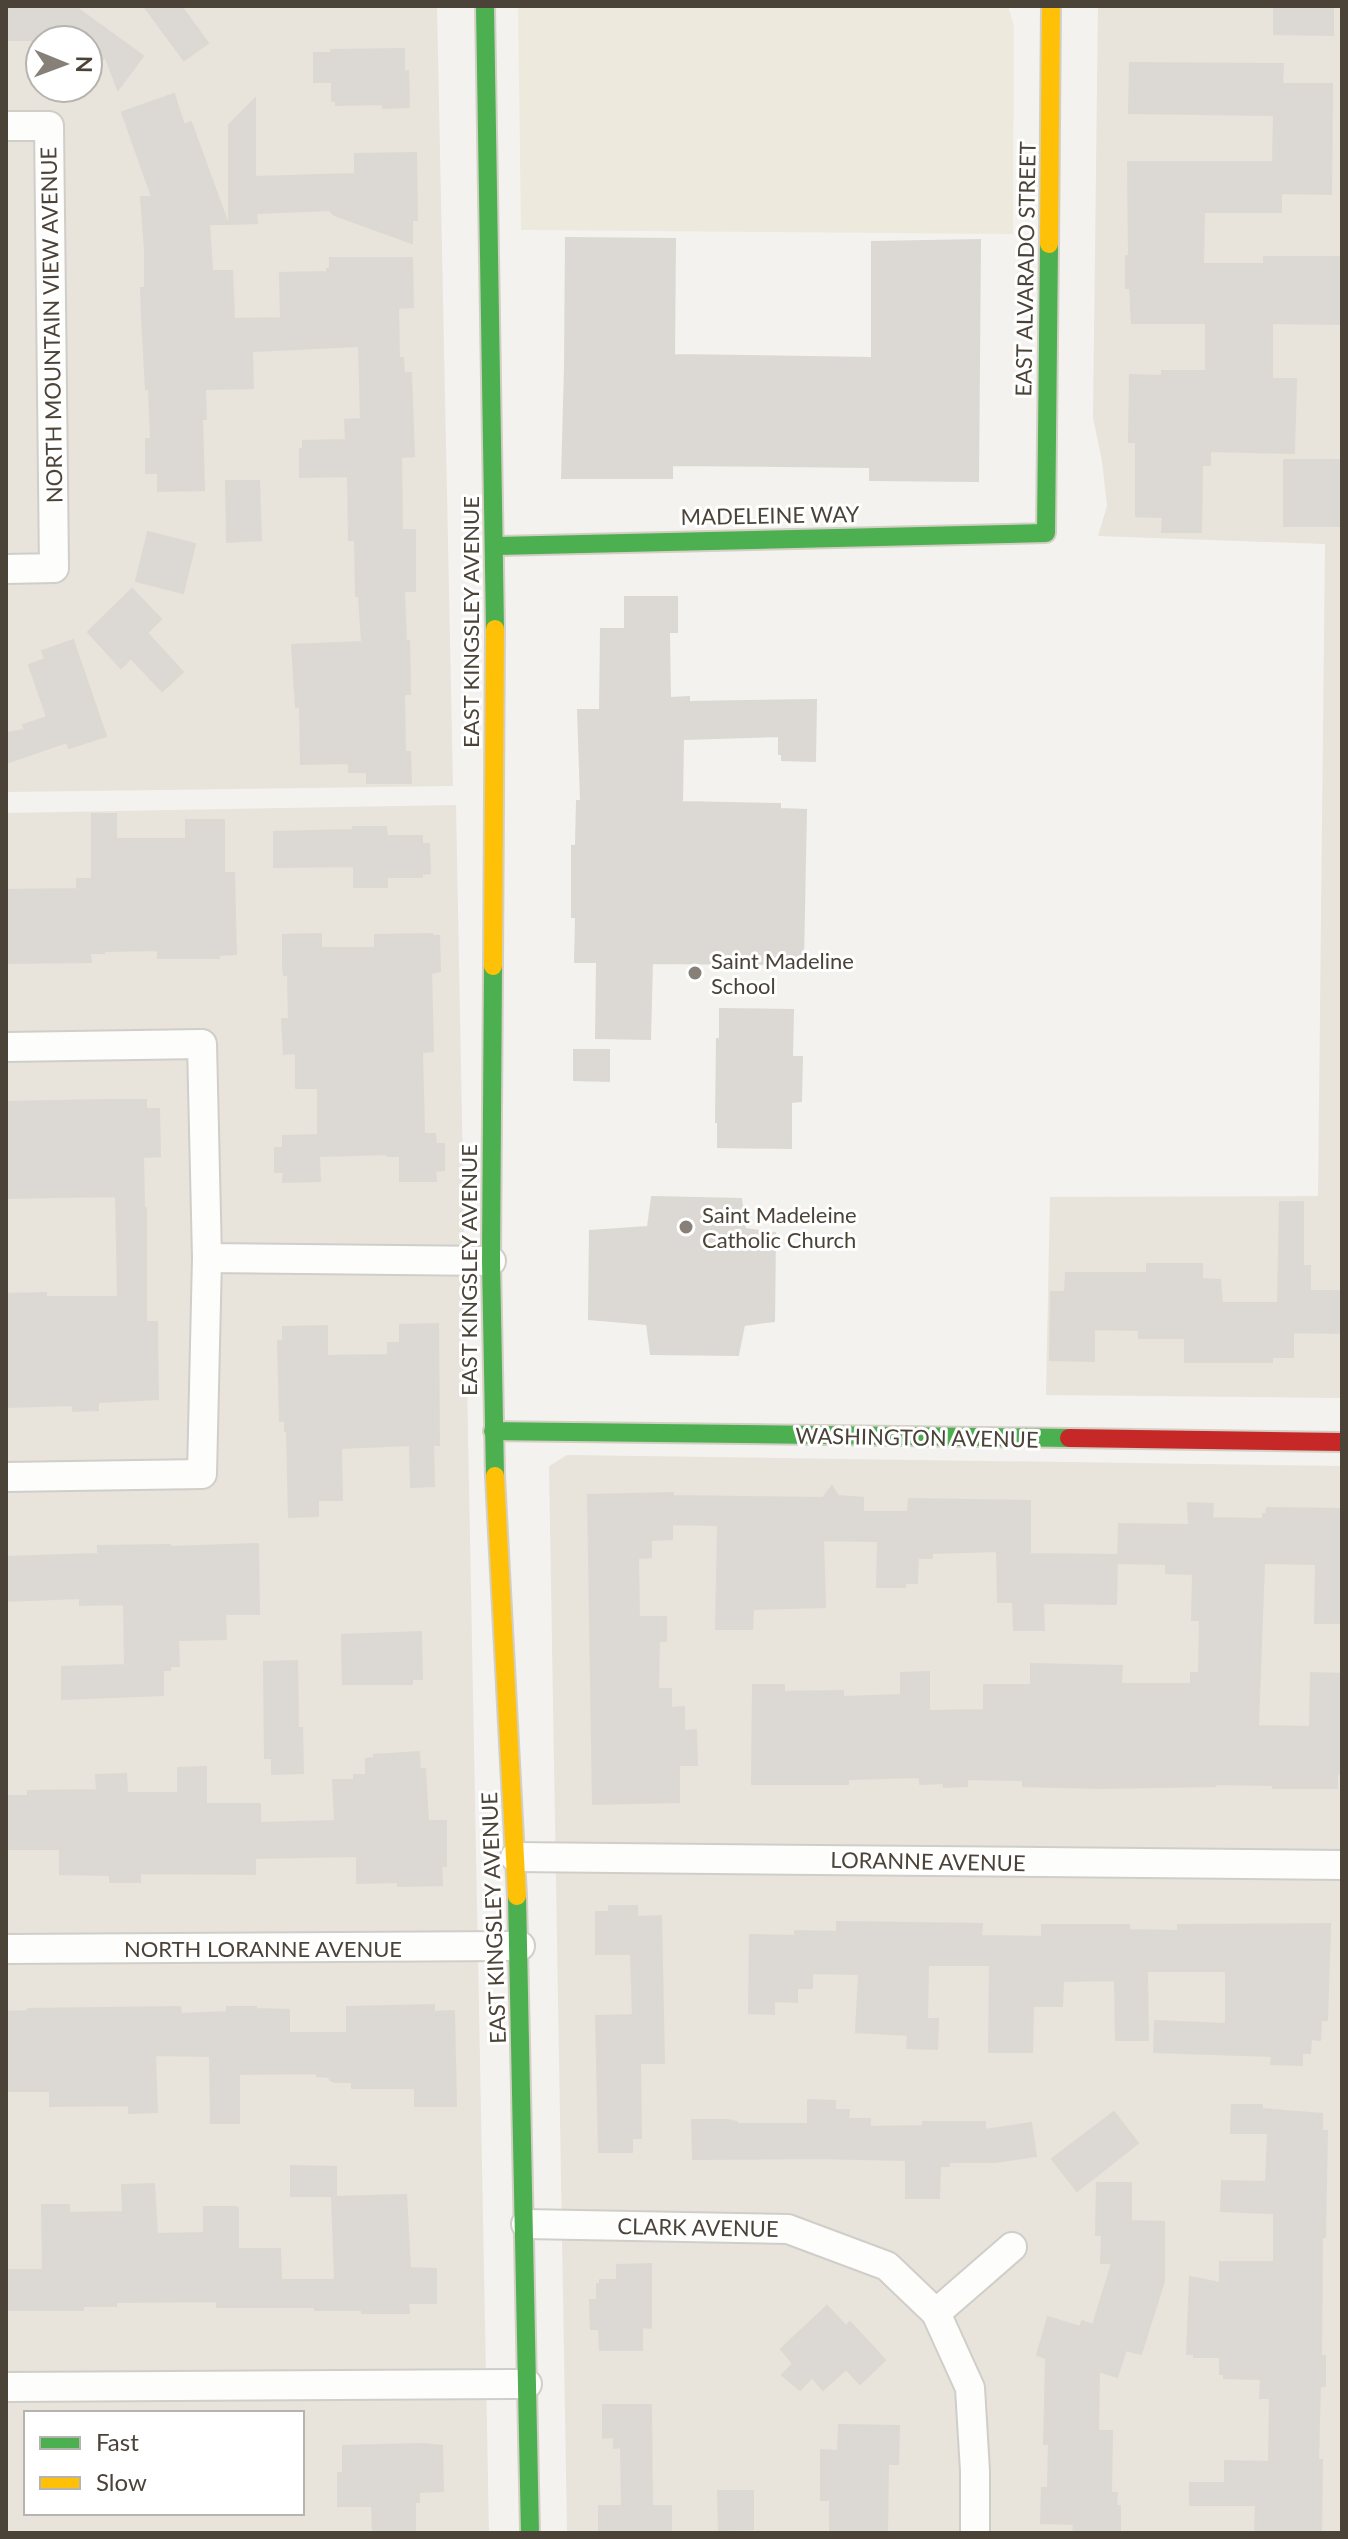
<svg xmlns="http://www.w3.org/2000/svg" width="1348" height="2539" viewBox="0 0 1348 2539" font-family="Lato,sans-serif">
	<rect width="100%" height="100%" fill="#f3f2ee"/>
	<g fill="#e8e3db" fill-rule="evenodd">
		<path d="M6 6H437L453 786 6 792ZM40 40H88V88H40Z"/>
		<path d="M1098 6H1342V1398L1046 1395 1050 1197 1318 1196 1325 544 1098 536 1107 506 1102 461 1093 418Z"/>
		<path d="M456 805 489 2533H6V813ZM26 2413H302V2513H26Z"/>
		<path d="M567 1455 1342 1466V2533H567L549 1466Z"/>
	</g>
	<path fill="#eee9dd" d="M518 6H1008L1014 26 1013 234 521 230Z"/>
	<g fill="#dcd9d4" stroke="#dcd9d3" stroke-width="2">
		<path d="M6 6H74L143 56 118 90 105 56 88 82V40H6Z"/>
		<path d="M144 6H181L208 43 184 60Z"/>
		<path d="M1274 6H1333V35L1274 34Z"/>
		<path d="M404 49V72L408 71 409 107 383 108V104L336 105V101H332V82H314V53H332L331 50Z"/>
		<path d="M1130 63 1283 64 1282 84H1332L1331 194 1281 193V212H1204L1203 264H1264V257H1342V324L1272 323V379H1296L1294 453 1210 451V465H1202L1201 532H1162L1163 517 1136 516V442H1129L1130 375 1162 376V371H1206V323H1132L1130 288H1126V256H1129L1128 162H1273L1274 115 1129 113Z"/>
		<path d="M174 94 184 125 191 122 228 224H209L212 271H232L234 319 281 318 280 273 327 272V269H330V258H412L413 307 398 308 399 358H403L404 373H411L413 427 414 456 401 457 402 530H415V591H404L406 641H409L410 694H404L405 752H410L411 783H367V772H349V763L301 764 300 707H296L292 645 362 642 359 596H356L355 540H349L348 476 300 477V449H303V441L346 440 345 420 361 419 359 346 252 351 253 388 205 389 206 419H202L204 490 158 491V473H146V439H151L149 389H146L142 317 141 288H145V250L141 197H152L122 112Z"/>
		<path d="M255 99V177L355 174V154L416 153 417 220H412V243L334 215 330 210 256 213 257 223 229 224V125Z"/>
		<path d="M566 238 675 239 674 355 872 358V242L980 240 978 481 870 480V467L780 466 672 465V478H562L565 367Z"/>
		<rect x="1284" y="460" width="58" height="66"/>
		<path d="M226 481H259L261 540 227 542Z"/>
		<path d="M148 532 195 544 183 593 136 581Z"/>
		<path d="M132 589 161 619 147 633 183 672 162 691 131 658 121 668 88 632Z"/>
		<path d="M625 597H677V632H669L670 698 689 697V702L816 700 815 761 782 760V754H779V736L683 739 682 802 780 804V809L806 810 803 960H778V964L652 963 650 1039 596 1038 597 962H575L576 917H572V846H576L577 801H581L578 710H600L601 629H625Z"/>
		<path d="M73 640 106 736 69 748 67 742 6 763V733L25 730 23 725 47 717 29 665 45 659 42 651Z"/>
		<path d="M92 814H116V839H186V820H224V873H234L236 954 219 955V958H158V950L104 951V953H90L91 962 6 963V890L77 889V879H92Z"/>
		<path d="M353 827H386L387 836H422V844H429L430 873 422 874V877H387V887H354V866L274 867V832L353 830Z"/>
		<path d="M321 934V948H375V935L432 934V936H439L440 971 431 973 433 1051 422 1052 424 1134H435L436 1144H444V1170L435 1171 436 1181H400V1156H387V1154L319 1156 320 1181 283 1182 284 1172H275V1148H283V1136L318 1135V1088H296V1053L284 1054 282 1019H289L288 975H284L283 966V935Z"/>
		<path d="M720 1009 793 1010 792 1057H802L801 1101 791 1102V1148L718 1147V1122H716L717 1039H720Z"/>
		<path d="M574 1050H609V1081L574 1080Z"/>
		<path d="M107 1100H146V1109H159L160 1156 143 1157 144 1208H146V1322H157L158 1399 98 1402V1410L73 1411V1405L6 1407V1294L46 1293V1297H118L116 1196 6 1198V1102Z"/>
		<path d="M652 1197 741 1199 745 1229 775 1233 774 1321 744 1325 738 1355 651 1354 647 1324 589 1319 590 1231 648 1227Z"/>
		<path d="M1280 1202H1303V1266H1310V1291H1342V1333L1293 1332V1357H1272V1362H1185V1338H1139V1330L1094 1329V1361L1050 1360 1051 1292H1065L1066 1273H1147V1264H1202V1279L1220 1280 1222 1303H1278Z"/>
		<path d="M438 1324 439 1445H433L434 1486 411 1487 410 1445 341 1448 342 1500H318V1516L289 1517 287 1431H285V1421H280L278 1341H283V1327L327 1326V1356L388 1355V1343H400V1325Z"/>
		<path d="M832 1486 838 1496 863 1498V1512H908L909 1499 1030 1501V1554L1117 1555 1116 1604 1043 1603 1044 1630H1014L1013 1602H998L997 1551 932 1553V1558H918L917 1583H905V1587H877L878 1541 823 1540 825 1607 753 1609 752 1629H716L718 1525 672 1524V1539L651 1540V1557L638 1558 639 1617H666V1641H659L658 1689H671V1708L684 1707V1731L696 1730 697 1765H679V1802L593 1804 588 1495 673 1493V1496L823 1498Z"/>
		<path d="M1188 1503 1213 1504 1212 1518 1263 1519V1514L1266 1515 1267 1508 1342 1509V1623H1315L1316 1564 1264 1563 1258 1726 1310 1727 1311 1673 1342 1674V1774H1337V1788H1273V1785L1215 1784V1786L1101 1788 1023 1786V1780L967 1779V1786L944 1787V1783L920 1784V1777L848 1779V1784H752L753 1685H784V1692L843 1691V1697L901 1695V1673L929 1672V1711L984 1710V1685H1031V1664L1122 1666 1121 1684H1191V1673H1199L1200 1620H1192L1193 1574 1166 1573V1564L1118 1563 1119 1524 1189 1525Z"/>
		<path d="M258 1544 259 1614H225L226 1639 178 1640 179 1666H170V1670H163V1695L62 1699V1667L125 1665 124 1604 80 1605V1598L6 1601V1557L98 1554V1546L170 1545V1547Z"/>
		<path d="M421 1632 422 1679H412V1684H343L342 1635Z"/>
		<path d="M297 1661 298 1728H302L303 1773 272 1774V1758H265L264 1662Z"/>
		<path d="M419 1752 420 1769H425L428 1821H446V1866H441L442 1885 398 1886V1882L357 1883V1856L255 1858V1874L140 1873V1882H110V1875L60 1874V1849H6V1796H28V1791L97 1790 96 1775 126 1774 127 1793H178V1768L206 1767V1804H260V1823L335 1821 333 1780H354V1775H366V1759L374 1758V1755Z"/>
		<path d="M609 1906H637V1917L661 1916 664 2063H640L641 2138H632V2152H599L596 2016 633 2015 631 1954H596V1912H609Z"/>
		<path d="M837 1922 982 1924 981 1936 1042 1937V1925H1129V1930L1178 1931V1925L1330 1924 1327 2020H1321L1320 2040 1311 2039 1310 2053H1302V2065L1271 2064 1272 2056 1154 2052 1155 2021 1226 2024V1971H1147L1148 2040H1116L1115 1980 1063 1981 1062 2006H1033L1032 2052H989L990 1965H928L927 2019H938L937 2049 907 2048 908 2035 856 2032 859 1974 812 1973V1988H797V2002L774 2001V2014L749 2013 750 1935 795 1936V1931L837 1932Z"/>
		<path d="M434 2005V2012L454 2011 456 2106H415V2088H352V2082H335L330 2080 329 2077 317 2076V2073L239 2074V2123H211L210 2056 155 2055 157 2112 129 2113V2105L50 2106V2091H6V2012L28 2011V2009L180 2007 181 2014 227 2012V2007H256V2009L289 2010V2033H347V2007Z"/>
		<path d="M808 2100 835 2101V2110H849L848 2119H870V2127L923 2126V2122H985V2130L1031 2123 1036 2156 995 2162H949V2166H940L939 2198H906V2160L817 2158 693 2159 692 2120H728L737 2122V2124H808Z"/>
		<path d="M1232 2105H1262V2109L1322 2114V2131H1327L1325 2237H1322L1321 2356H1325V2386H1320L1318 2460H1322L1321 2533H1255L1256 2505H1190V2483H1225V2461L1269 2462 1270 2398H1260L1261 2379 1224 2378V2374H1220V2357H1194V2354H1187L1190 2277 1220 2283V2262H1274V2213L1221 2211 1222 2181 1266 2182 1268 2133H1231Z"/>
		<path d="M1114 2112 1138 2143 1077 2191 1052 2159Z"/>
		<path d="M291 2166 336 2167V2196H291Z"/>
		<path d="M1097 2183H1131V2221L1164 2222V2281L1141 2354 1126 2350 1117 2377 1099 2371 1098 2431H1112L1111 2493H1117L1116 2506H1120V2533H1073L1074 2524 1041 2523 1042 2488H1048L1049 2444H1044L1046 2358 1037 2355 1048 2317 1080 2327 1082 2321 1093 2325 1112 2263H1101L1102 2235H1096Z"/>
		<path d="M154 2184 157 2234 204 2233V2207H236L238 2208V2249H280L281 2280H335L332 2197 406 2195 410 2268 436 2269V2303H408L409 2313H362V2310H315V2307H217V2301L116 2302V2306H83V2310H6V2270H43L42 2205H69V2213L123 2212 122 2185Z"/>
		<path d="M651 2264V2328L642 2327V2350H600L599 2329H591L590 2300H597V2284H600V2280H617V2265Z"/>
		<path d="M827 2306 846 2326 850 2322 885 2360 860 2384 846 2369 823 2390 812 2377 800 2390 782 2375 793 2364 781 2349Z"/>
		<path d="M603 2405H651L652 2506H671V2533H599V2506H622L621 2447 614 2448V2437L603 2438Z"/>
		<path d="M839 2425 899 2426 898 2464H888L887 2533H830V2500H821V2450L838 2451Z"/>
		<path d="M422 2444 442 2446 443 2491 419 2492V2502H415V2533H373L372 2506H338V2473H343V2446Z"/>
		<path d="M718 2491H753V2529L719 2530Z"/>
	</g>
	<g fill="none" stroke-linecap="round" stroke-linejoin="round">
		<defs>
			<g id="street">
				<path d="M6 126H49L54 568 6 569"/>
				<path d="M6 1047 202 1044 207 1258 202 1474 6 1477"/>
				<path d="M207 1258 491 1261"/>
				<path d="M515 1857 1342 1865"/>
				<path d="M6 1949 520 1946"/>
				<path d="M526 2224 788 2229 887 2266 936 2313 1012 2247"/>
				<path d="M936 2313 970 2388 975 2471V2533"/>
				<path d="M6 2387 527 2384"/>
			</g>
			<g id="fast">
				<path d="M485 6 495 629"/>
				<path d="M495 546 1046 533 1049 244"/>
				<path d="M493 966 491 1261 495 1476"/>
				<path d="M493 1431 1069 1438"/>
				<path d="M517 1896 530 2533"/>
			</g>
			<g id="slow">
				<path d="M1049 244 1051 6"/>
				<path d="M493 966 495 629"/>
				<path d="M495 1476 517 1896"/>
			</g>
			<path id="jam" d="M1069 1438 1342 1442"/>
		</defs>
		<use href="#street" stroke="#d0cec9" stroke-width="32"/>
		<use href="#fast" stroke="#d4cfc4" stroke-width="22"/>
		<use href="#slow" stroke="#d4cfc4" stroke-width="22"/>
		<use href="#jam" stroke="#d4cfc4" stroke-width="22"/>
		<use href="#street" stroke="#fdfdfc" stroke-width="28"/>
		<use href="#fast" stroke="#4caf50" stroke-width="18"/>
		<use href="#slow" stroke="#ffc107" stroke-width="18"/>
		<use href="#jam" stroke="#c62828" stroke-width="18"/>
	</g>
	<g fill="#868078" stroke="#fff" stroke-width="3">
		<circle cx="695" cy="973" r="8"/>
		<circle cx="686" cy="1227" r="8"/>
	</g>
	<g text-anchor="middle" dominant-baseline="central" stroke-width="6" stroke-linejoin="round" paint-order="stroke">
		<g font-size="22" fill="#4c4338" stroke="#fff">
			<text transform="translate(1025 269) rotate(-89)">EAST ALVARADO STREET</text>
			<text transform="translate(51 325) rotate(-91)">NORTH MOUNTAIN VIEW AVENUE</text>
			<text transform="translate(770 515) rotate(-1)">MADELEINE WAY</text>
			<text transform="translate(470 622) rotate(-90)">EAST KINGSLEY AVENUE</text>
			<text transform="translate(468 1270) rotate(-90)">EAST KINGSLEY AVENUE</text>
			<text transform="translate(917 1437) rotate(1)">WASHINGTON AVENUE</text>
			<text transform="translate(928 1861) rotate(1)">LORANNE AVENUE</text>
			<text transform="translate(493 1918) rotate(-92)">EAST KINGSLEY AVENUE</text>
			<text x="263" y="1948">NORTH LORANNE AVENUE</text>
			<text transform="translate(698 2227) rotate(1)">CLARK AVENUE</text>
		</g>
		<g font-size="22" fill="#4c4338" stroke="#fff" text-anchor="start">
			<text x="711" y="960">Saint Madeline<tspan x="711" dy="25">School</tspan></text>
			<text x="702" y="1214">Saint Madeleine<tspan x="702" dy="25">Catholic Church</tspan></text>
		</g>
	</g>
	<rect width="1348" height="2539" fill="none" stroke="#4c4338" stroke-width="16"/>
	<rect x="24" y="2411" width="280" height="104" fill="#ffffff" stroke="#b7b4af" stroke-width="2"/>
	<rect x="40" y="2437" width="40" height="12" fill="#4caf50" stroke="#b7b4af" stroke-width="2"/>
	<text x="96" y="2451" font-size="24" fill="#4c4338">Fast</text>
	<rect x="40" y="2477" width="40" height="12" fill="#ffc107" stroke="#b7b4af" stroke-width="2"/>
	<text x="96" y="2491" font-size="24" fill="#4c4338">Slow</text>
	<g transform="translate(64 64) rotate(91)"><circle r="38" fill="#ffffff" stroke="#b7b4af" stroke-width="2"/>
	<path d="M0-6L14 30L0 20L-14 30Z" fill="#868078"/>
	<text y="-12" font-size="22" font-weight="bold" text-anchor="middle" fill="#4c4338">N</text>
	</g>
</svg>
